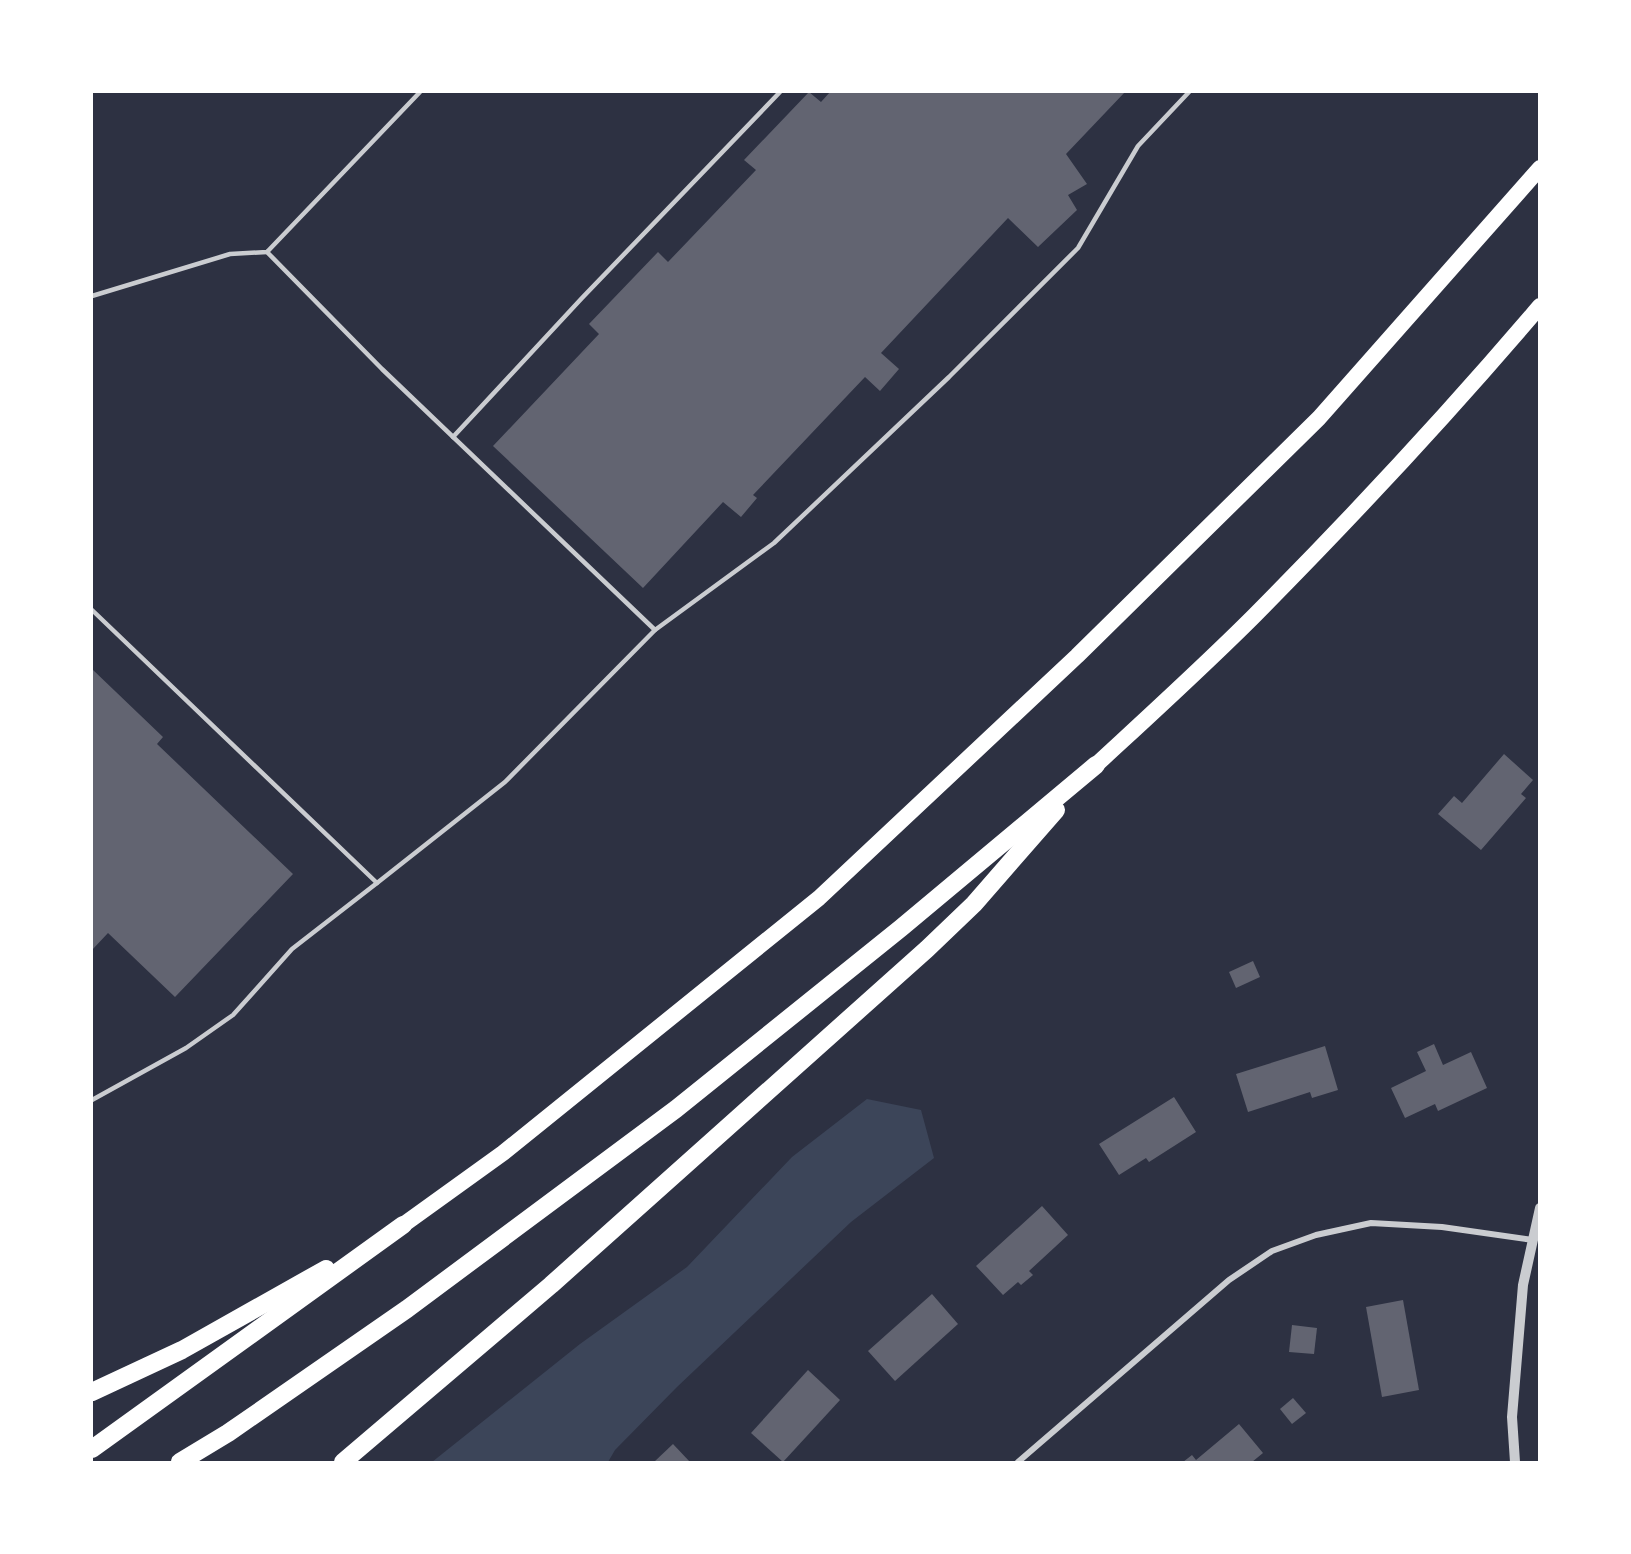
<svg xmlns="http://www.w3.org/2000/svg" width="1631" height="1554" viewBox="0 0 1631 1554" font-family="'Noto Sans',sans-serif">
	<rect width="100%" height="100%" fill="#2d3142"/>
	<path fill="#3c4559" d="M867 1099 921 1110 934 1158 851 1222 677 1387 615 1450 608 1462H432L580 1344 687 1267 792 1157Z"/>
	<g fill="#626471">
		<path d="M809 92 821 102 830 92H1125L1066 154 1087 184 1068 195 1077 210 1038 247 1008 218 881 353 899 369 880 391 865 377 753 495 757 498 741 517 723 502 643 588 493 446 599 334 589 324 658 252 668 262 756 170 744 160Z"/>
		<path d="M92 669 163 737 157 744 293 874 175 997 108 933 92 950Z"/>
		<path d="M1504 754 1533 780 1521 794 1526 798 1481 850 1438 814 1454 796 1462 803Z"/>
		<path d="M1253 961 1260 977 1236 988 1229 972Z"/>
		<path d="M1434 1044 1443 1065 1471 1052 1487 1088 1438 1111 1435 1104 1405 1118 1391 1088 1426 1071 1417 1052Z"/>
		<path d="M1325 1046 1338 1090 1312 1098 1310 1092 1248 1112 1236 1074Z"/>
		<path d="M1174 1097 1196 1132 1149 1162 1146 1158 1119 1175 1099 1144Z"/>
		<path d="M1042 1206 1068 1235 1029 1271 1033 1275 1021 1285 1018 1282 1003 1295 976 1266Z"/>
		<path d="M932 1294 958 1324 895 1381 868 1351Z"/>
		<path d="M1403 1300 1419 1390 1382 1397 1366 1307Z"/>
		<path d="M1292 1325 1317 1328 1314 1354 1289 1352Z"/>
		<path d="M808 1370 840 1400 783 1462 751 1433Z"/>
		<path d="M1293 1398 1306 1413 1292 1424 1280 1409Z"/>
		<path d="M1239 1424 1263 1453 1252 1462H1183L1192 1455 1196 1460Z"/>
		<path d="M673 1444 690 1462H654Z"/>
	</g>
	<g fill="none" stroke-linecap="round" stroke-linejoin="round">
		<g stroke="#caccd0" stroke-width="4.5">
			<path d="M267 252 382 369 655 630 774 543 949 377 1078 248 1138 146 1189 92"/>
			<path d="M92 296 230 254 267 252 420 92"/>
			<path d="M453 437 582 298 780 92"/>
			<path d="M92 610 377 883 505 782 655 630"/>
			<path d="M92 1100 186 1048 233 1015 292 949 377 883"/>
		</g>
		<path stroke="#caccd0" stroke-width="6" d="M1018 1462 1229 1280 1272 1251 1316 1235 1371 1223 1442 1227 1533 1240"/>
		<path stroke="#caccd0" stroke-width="10" d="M1515 1462 1512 1417 1523 1285 1540 1208"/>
		<g stroke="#fff" stroke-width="16">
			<path d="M1096 765C1149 716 1203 667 1254 616 1353 516 1449 413 1540 306"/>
			<path d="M403 1225 503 1153 819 898 1077 656 1319 418 1540 168"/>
		</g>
		<g stroke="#fff" stroke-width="18">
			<path d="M92 1392 182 1350 326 1269"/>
			<path d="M92 1449 403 1225"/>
			<path d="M180 1462 228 1433 407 1309 676 1109 901 928 1096 765"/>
			<path d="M343 1462 551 1285 927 949 974 904 1056 810"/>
		</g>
	</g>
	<rect width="1631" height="1554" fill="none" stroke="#ffffff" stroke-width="186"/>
</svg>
